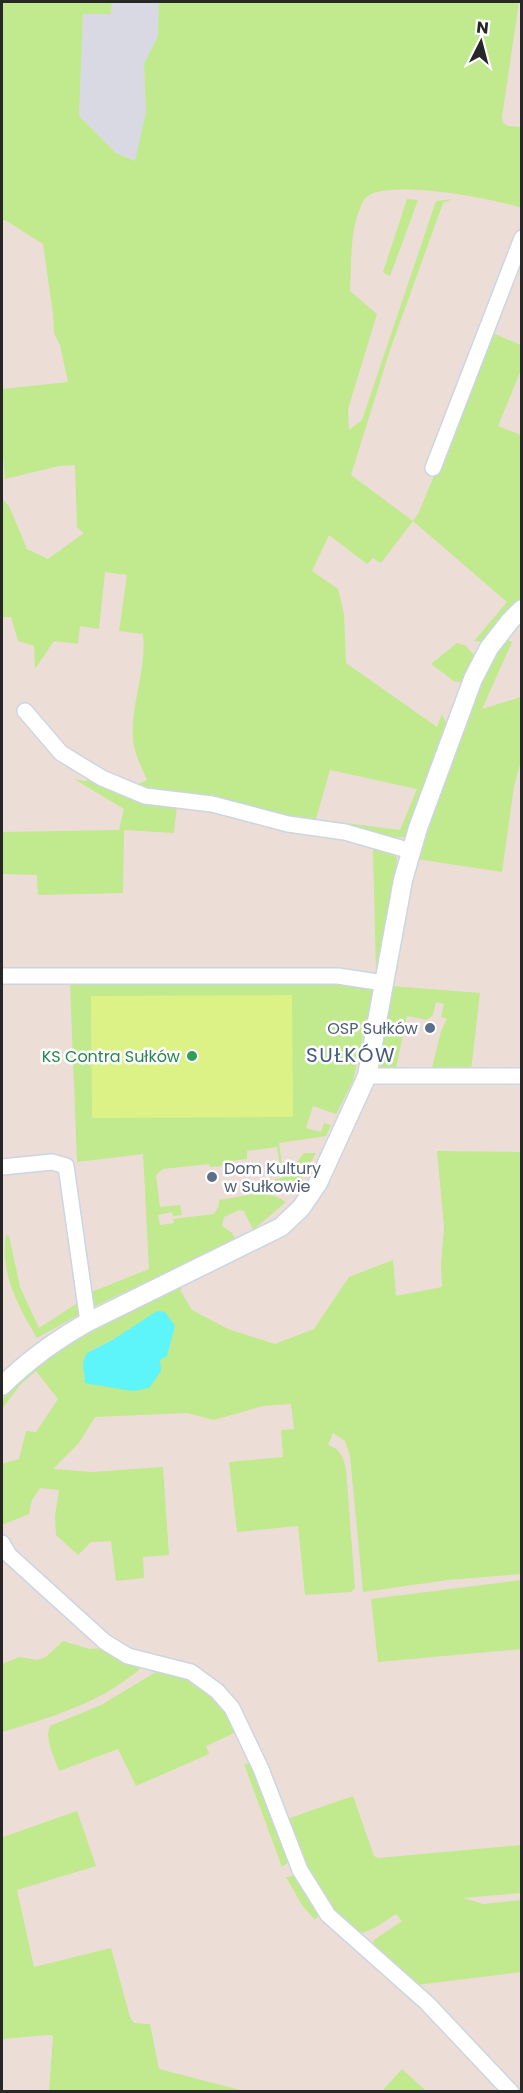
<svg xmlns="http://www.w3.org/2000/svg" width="523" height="2093" viewBox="0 0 523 2093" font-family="Poppins,sans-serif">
	<rect width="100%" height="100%" fill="#ecded7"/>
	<path fill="#d9d9e3" d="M112 2H159L158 36 144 64 146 112 136 161 116 153 79 116 83 14H111Z"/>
	<g fill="#c1e98d" fill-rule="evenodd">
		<path d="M2 2H112L111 14H83L79 116 116 153 135 161 146 112 144 64 158 36 159 2H519L502 117 503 123 508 126 521 127V208C498 199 378 176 364 200 349 227 352 260 350 291L377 314 348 409 349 430 362 420 436 201 453 199 443 203 390 350 351 475 413 521 418 514 436 471 490 332 521 345V370L498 426 521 435V601L484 642 474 641 507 602 413 521 381 563 373 558 367 564 329 535 312 571 338 589 344 614 346 663 437 727 442 714 446 723 410 832 406 837 383 838 132 787 147 780C142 768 134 753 133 740 130 705 147 671 143 634L119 631 127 575 105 572 99 629 80 626 78 644 54 641 35 669 34 646 18 641 11 617H2V499L9 506 27 549 48 559 84 533 77 527 75 465 59 466 5 479 2 445V389L68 382 60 345 54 333 53 314 43 244 5 220 2 221ZM330 770 417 789 400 830 316 819Z"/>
		<path d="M407 199 418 200 390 276 383 272Z"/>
		<path d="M506 639 512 642 482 709 521 697V761L514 786 502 872 417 859C425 817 446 779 461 739 476 698 476 675 506 639Z"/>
		<path d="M457 643 465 645 474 655 463 683 454 681 431 664Z"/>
		<path d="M74 779 84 781 95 779 177 806 174 833 124 830 123 893 38 895 37 875 2 874V832L119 830 124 809Z"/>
		<path d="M373 848 396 856 397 860 376 974Z"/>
		<path d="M297 980 360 983 373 990 353 1081 336 1114 313 1106 306 1128 321 1132 324 1123 331 1125 326 1136 279 1143 282 1165 296 1163 304 1153H316L299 1184 291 1195 283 1186 275 1181V1179L282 1178 277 1147 247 1151V1159L231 1161V1165L210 1167 209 1164 163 1169 156 1175 160 1207 180 1205 182 1215 173 1216 172 1212 158 1215 160 1225 174 1223 173 1219 214 1214 219 1206V1200C242 1197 266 1187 286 1202L253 1230 244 1211 239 1210 224 1217 222 1226 231 1232 236 1239 93 1307 89 1293 149 1269 143 1154 77 1162 70 984Z"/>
		<path d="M392 986 480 993 471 1071 431 1072 441 1031 447 1019 441 1017 444 1004 436 1002 433 1015 427 1020 407 1016 396 1068 416 1072H385L377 1064Z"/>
		<path d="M437 1151 521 1152V1574L448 1580 363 1592 350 1456 345 1441 333 1433 328 1445C341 1449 343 1457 346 1469L355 1588 351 1592 305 1595 298 1526 237 1532 229 1462 283 1457 281 1430 294 1429 291 1404 263 1406 214 1420 187 1413 95 1417 79 1443 53 1469 92 1472 163 1467 169 1555 143 1557 144 1578 116 1581 111 1541 91 1542 78 1555 56 1535 55 1516 59 1490 40 1488 32 1500 29 1514 2 1525V1464L19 1459 26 1431 36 1432 58 1399 36 1371 21 1384 2 1409V1400L20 1377 76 1335 177 1287 183 1289 180 1290 192 1310 228 1329 275 1344 314 1329 349 1277 393 1260 396 1296 442 1287 441 1265 444 1227ZM114 1339 85 1383C81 1349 86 1354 114 1339Z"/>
		<path d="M6 1235 9 1236 20 1287 39 1328 79 1302 80 1314 37 1338C18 1306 0 1274 6 1235Z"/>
		<path d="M521 1580V1649L378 1662 371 1599Z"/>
		<path d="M63 1641 89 1649 105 1648 140 1666 139 1670C128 1678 116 1687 104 1694 72 1711 36 1722 2 1732V1664L19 1657 37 1660 46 1657Z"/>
		<path d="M156 1672C176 1671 211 1689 223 1706 228 1714 232 1724 236 1732L206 1746 209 1754 136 1786 118 1749 59 1771C55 1758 44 1739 50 1726L101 1705Z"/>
		<path d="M253 1763 290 1861 282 1867 244 1764Z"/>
		<path d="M353 1796 374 1856 378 1858 521 1845V1893L463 1898 483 1904 521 1900V1972L417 1985 372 1945 374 1940 402 1921 396 1914C388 1919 370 1933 359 1933 345 1932 314 1889 308 1876 300 1857 294 1838 287 1819Z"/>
		<path d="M77 1811 96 1866 17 1890 34 1967 111 1948 130 2017 134 2023 150 2024 159 2069 244 2091H49L53 2036 48 2035 2 2039V1832L3 1837Z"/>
		<path d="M297 1875 320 1914 315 1920 302 1905 286 1877Z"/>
		<path d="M402 2069 426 2091H382Z"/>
	</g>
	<path fill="#dcf287" d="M292 995 293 1117 92 1118 91 996Z"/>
	<path fill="#5df4fa" d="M157 1311 165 1312 175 1326 167 1356 160 1360 161 1371 149 1388 133 1391 85 1383 83 1362 87 1353 114 1339Z"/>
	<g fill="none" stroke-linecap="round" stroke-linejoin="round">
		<defs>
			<g id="minor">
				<path d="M433 468 522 238"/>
				<path d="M25 711 61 753 102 778 145 796 212 804 288 824 345 832 411 851"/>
				<path d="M2 976H338L384 983"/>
				<path d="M367 1076H522"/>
				<path d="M2 1167 52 1162 66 1166 88 1322"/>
				<path d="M2 1543 9 1555 105 1642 128 1656 191 1672 217 1691 232 1708 261 1769 300 1870 328 1915 427 2003 511 2092"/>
			</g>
			<path id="tertiary" d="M2 1386C28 1360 56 1340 88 1322L281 1227 301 1208 318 1183 367 1076 403 880 418 828 473 679 489 648 510 621 522 609"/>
		</defs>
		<use href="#minor" stroke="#ccd5e2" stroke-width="18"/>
		<use href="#tertiary" stroke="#ccd5e2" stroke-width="21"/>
		<use href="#minor" stroke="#fff" stroke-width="15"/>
		<use href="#tertiary" stroke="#fff" stroke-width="18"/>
	</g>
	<g fill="#5c6f8a" stroke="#fff" stroke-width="2">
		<circle cx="430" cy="1028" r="6"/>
		<circle cx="212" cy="1177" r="6"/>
	</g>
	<circle fill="#2e9e5b" stroke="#fff" stroke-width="2" cx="192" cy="1056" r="6"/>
	<g text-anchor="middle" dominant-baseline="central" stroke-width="5" stroke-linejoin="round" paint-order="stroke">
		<g font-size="16" fill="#4e5e75" stroke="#fff" text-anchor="end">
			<text x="418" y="1028">OSP Sułków</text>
			<text x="224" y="1168" text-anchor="start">Dom Kultury<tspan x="224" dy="18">w Sułkowie</tspan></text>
		</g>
		<g font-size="16" fill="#27864d" stroke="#fff" text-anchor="end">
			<text x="180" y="1056">KS Contra Sułków</text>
		</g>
		<g font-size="20" letter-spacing="1.5" fill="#445a7c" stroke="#fff">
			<text x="351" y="1055">SUŁKÓW</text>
		</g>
	</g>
	<rect width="523" height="2093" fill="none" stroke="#272727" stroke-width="6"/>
	<g transform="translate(481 42) rotate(6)" stroke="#ffffff" stroke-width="4.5" paint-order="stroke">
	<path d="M0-4.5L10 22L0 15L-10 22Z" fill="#272727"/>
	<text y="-9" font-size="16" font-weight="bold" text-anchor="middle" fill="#272727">N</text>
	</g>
</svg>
